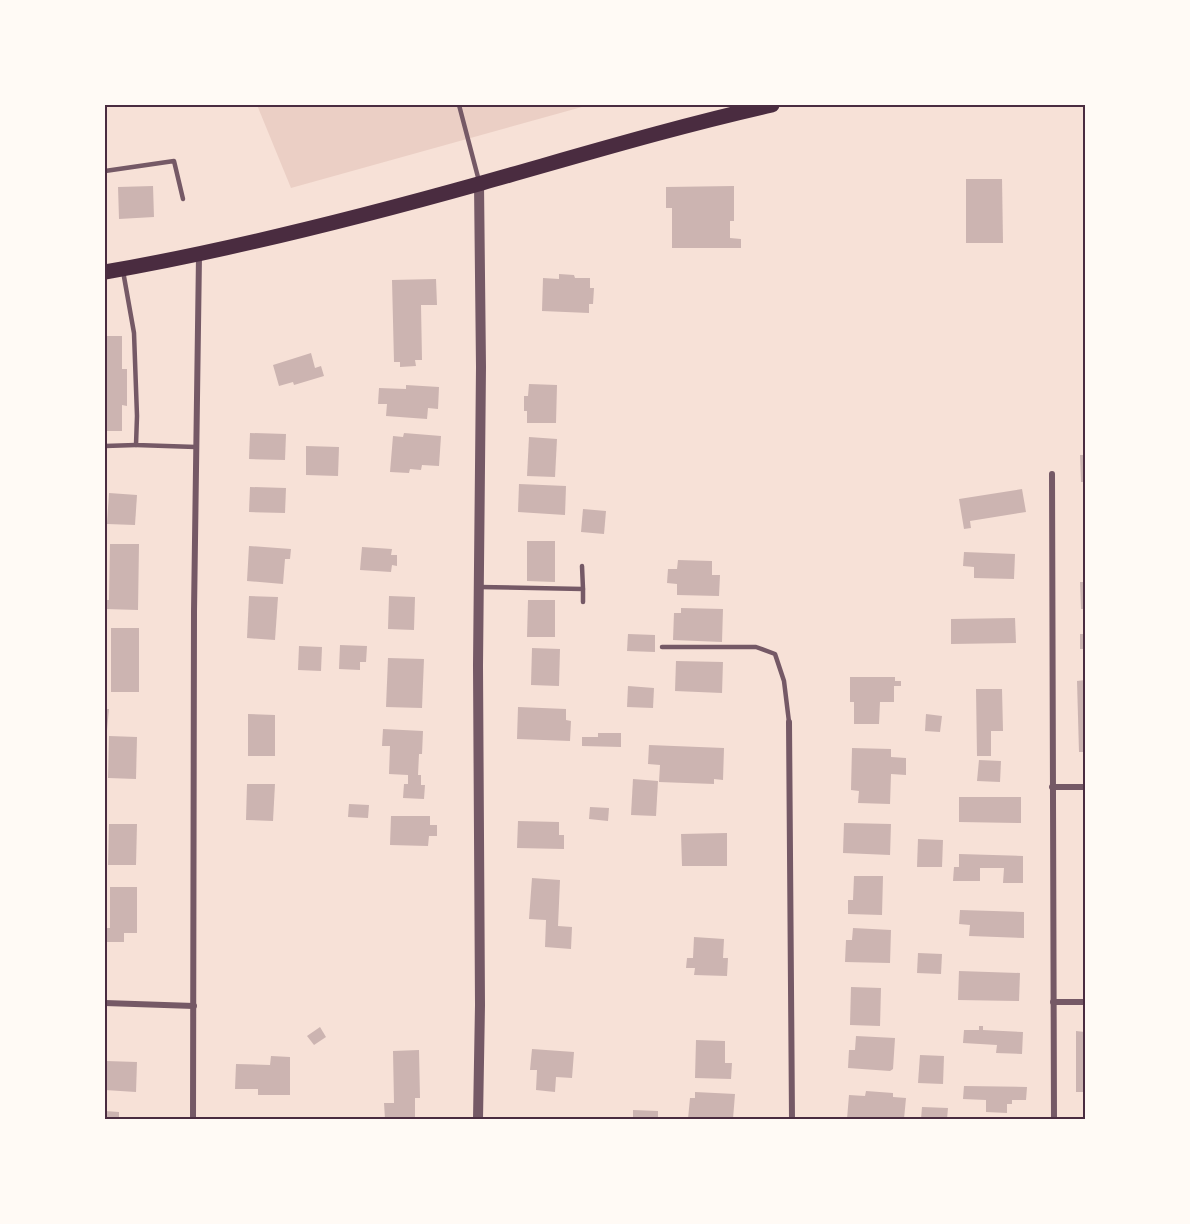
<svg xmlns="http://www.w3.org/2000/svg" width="1190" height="1224" viewBox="0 0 1190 1224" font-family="Arial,sans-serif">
	<rect width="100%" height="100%" fill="#f7e1d7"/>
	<path fill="#ebcfc5" d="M257 105H589L291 188Z"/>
	<g fill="#ccb4b1">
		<path d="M966 179H1002L1003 243H966Z"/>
		<path d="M153 186 154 217 119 219 118 187Z"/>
		<path d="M734 186V221H730V238L741 239V248H672V208H666V187Z"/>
		<path d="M559 274 574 275 575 278H590V288H594L593 304H589V313L542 311 543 278 559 279Z"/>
		<path d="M436 279 437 305H421L422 360H415L416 366 400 367V362H394L392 280Z"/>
		<path d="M105 336H122V369H127V406L122 405V431H105Z"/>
		<path d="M311 353 315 368 321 366 324 376 294 385 293 382 279 386 273 365Z"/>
		<path d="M529 384 557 385 556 423H527V411H524V396H528Z"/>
		<path d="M406 385 439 387 438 409 428 408 427 419 386 416 387 404H378L379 388 406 389Z"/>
		<path d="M250 433 286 434 285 460 249 459Z"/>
		<path d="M404 433 441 436 439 466 422 465 421 470 410 469 409 473 390 472 393 436 403 437Z"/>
		<path d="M529 437 557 439 555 477 527 476Z"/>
		<path d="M306 446 339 447 338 476 306 475Z"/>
		<path d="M1080 455H1085V482H1081Z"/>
		<path d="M519 484 566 486 565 515 518 512Z"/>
		<path d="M250 487 286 488 285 513 249 512Z"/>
		<path d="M1022 489 1026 512 970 521 971 528 964 529 959 499Z"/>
		<path d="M109 493 137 495 135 525 107 524Z"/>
		<path d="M583 509 606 511 604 534 581 532Z"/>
		<path d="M527 541H555V582L527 581Z"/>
		<path d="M110 544H139L138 610 105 609V600H109Z"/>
		<path d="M249 546 291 549 290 559H285L283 584 247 581Z"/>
		<path d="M362 547 392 549 391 555H397V566L392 565 391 572 360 570Z"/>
		<path d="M964 552 1015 554 1014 579 974 578V567L963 566Z"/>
		<path d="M678 560 712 561V575H720L719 596 677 595V584L667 583 668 569H677Z"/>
		<path d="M1080 582H1085V609H1081Z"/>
		<path d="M249 596 278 597 275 640 247 638Z"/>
		<path d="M389 596 415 597 414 630 388 629Z"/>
		<path d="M528 600H555V637H527Z"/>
		<path d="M681 608 723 609 722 642 673 640 674 613H681Z"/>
		<path d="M1015 618 1016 643 951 644V619Z"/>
		<rect x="111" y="628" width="28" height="64"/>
		<path d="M628 634 655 635V652L627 651Z"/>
		<rect x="1080" y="634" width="5" height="15"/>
		<path d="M340 645 367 646 366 662H360V670L339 669Z"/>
		<path d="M299 646 322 647 321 671 298 670Z"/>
		<path d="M532 648 560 649 559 686 531 685Z"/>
		<path d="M388 658 424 659 422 708 386 707Z"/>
		<path d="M676 661 723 662 722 693 675 691Z"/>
		<path d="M850 677H895V681H901V686H894V702H880L879 724H854V702H850Z"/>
		<path d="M1085 680V752H1079L1077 681Z"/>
		<path d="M628 686 654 688 653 708 627 707Z"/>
		<path d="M976 689H1002L1003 731H991V756H977Z"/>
		<path d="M518 707 566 709V720L571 721 570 741 517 739Z"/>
		<path d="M105 709H109L107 730H105Z"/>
		<path d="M248 714 275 715V756H248Z"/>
		<path d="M926 714 942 716 940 732 925 731Z"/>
		<path d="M383 729 423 731 422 754H419L418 775H421V785H425L424 799 403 798 404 784H408V775L389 774 390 746H382Z"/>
		<path d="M598 733H621V747L582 746V737H598Z"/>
		<path d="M109 736 137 737 136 779 108 778Z"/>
		<path d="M649 745 724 748 723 780 714 779V784L659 782 660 765 648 764Z"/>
		<path d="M852 748 891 749V757L906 758V775L891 774 890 804 858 803 859 791 851 790Z"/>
		<path d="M979 760 1001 761 1000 782 977 781Z"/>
		<path d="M633 779 658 781 656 816 631 815Z"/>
		<path d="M247 784H275L273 821 246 820Z"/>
		<path d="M959 797H1021V823L959 822Z"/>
		<path d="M349 804 369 805 368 818 348 817Z"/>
		<path d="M590 807 609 808 608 821 589 819Z"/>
		<path d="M391 816H430V825H437V836H429L428 846 390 845Z"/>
		<path d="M518 821 559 822V835H564V849L517 848Z"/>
		<path d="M844 823 891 824 890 855 843 853Z"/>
		<path d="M109 824H137L136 865H108Z"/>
		<path d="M727 833V866H682L681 834Z"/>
		<path d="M918 839 943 840 942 867H917Z"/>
		<path d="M959 854 1023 856V883H1003L1004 868H980V881H953L954 867H959Z"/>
		<path d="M854 876H883L882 915 848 914V900H853Z"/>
		<path d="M532 878 560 880 558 926 572 927 571 949 545 947 546 920 529 919Z"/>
		<path d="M110 887H137V933H124V942H105V928H110Z"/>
		<path d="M960 910 1024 912V938L969 936 970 925 959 924Z"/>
		<path d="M853 928 891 930 890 963 845 962 846 940H852Z"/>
		<path d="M694 937 724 939 723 958H728L727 976 694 975 695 968H686L687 958H693Z"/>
		<path d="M918 953 942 954 941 974 917 973Z"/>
		<path d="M959 971 1020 973 1019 1001 958 1000Z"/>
		<path d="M851 987 881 988 880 1026 850 1025Z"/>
		<path d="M979 1026H983V1030L1023 1032 1022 1054 996 1053 997 1045 963 1043 964 1030H979Z"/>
		<path d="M320 1027 326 1037 314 1045 307 1036Z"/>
		<path d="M1076 1031 1085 1032V1092H1076Z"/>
		<path d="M856 1036 895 1038 893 1069 890 1071 848 1068 849 1050H855Z"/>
		<path d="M696 1040 725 1041V1063H732L731 1079 695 1078Z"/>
		<path d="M532 1049 574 1052 572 1078 556 1077 555 1092 536 1090 537 1070H530Z"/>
		<path d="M419 1050 420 1098H415V1119H385L384 1103H394L393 1051Z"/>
		<path d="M920 1055 944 1056 943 1084 918 1083Z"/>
		<path d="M271 1056 290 1057V1095H258V1089H235L236 1064 270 1065Z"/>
		<path d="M106 1061 137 1062 136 1092 105 1090Z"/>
		<path d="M964 1086 1027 1087 1026 1100H1012V1104H1007V1113L986 1112V1100L963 1099Z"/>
		<path d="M866 1091 893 1093V1097L906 1098 904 1119H847L849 1095 865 1096Z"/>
		<path d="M695 1092 735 1094 733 1119H688L690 1098H695Z"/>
		<path d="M922 1107 948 1108 947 1119H921Z"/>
		<path d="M633 1110 658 1111V1119H633Z"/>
		<path d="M105 1111 119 1112V1119H105Z"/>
	</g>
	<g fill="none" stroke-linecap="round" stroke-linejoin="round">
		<g stroke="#755966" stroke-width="4.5">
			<path d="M459 105 479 181"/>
			<path d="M105 171 174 161 183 199"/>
			<path d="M123 271 134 333 137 416 136 445 196 447"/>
			<path d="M105 446 136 445"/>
			<path d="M582 566 583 589"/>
			<path d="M479 587 583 589V602"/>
			<path d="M662 647H756L775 654 784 681 789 722"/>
		</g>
		<g stroke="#755966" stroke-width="6">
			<path d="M1052 474 1054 1119"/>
			<path d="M789 722 792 1119"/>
			<path d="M1052 787H1085"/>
			<path d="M1053 1002H1085"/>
			<path d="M105 1003 194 1006"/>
			<path d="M193 1119 194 612 199 256"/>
		</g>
		<path stroke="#755966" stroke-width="10" d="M478 1119 480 1005 478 666 481 367 479 184"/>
		<path stroke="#4a2c40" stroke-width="15" d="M105 272C232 250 357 218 482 183 578 156 674 127 772 105"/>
	</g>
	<rect width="1190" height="1224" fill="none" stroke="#fffaf5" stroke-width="213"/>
	<rect x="106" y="106" width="978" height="1012" fill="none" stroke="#4a2c40" stroke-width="2"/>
</svg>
